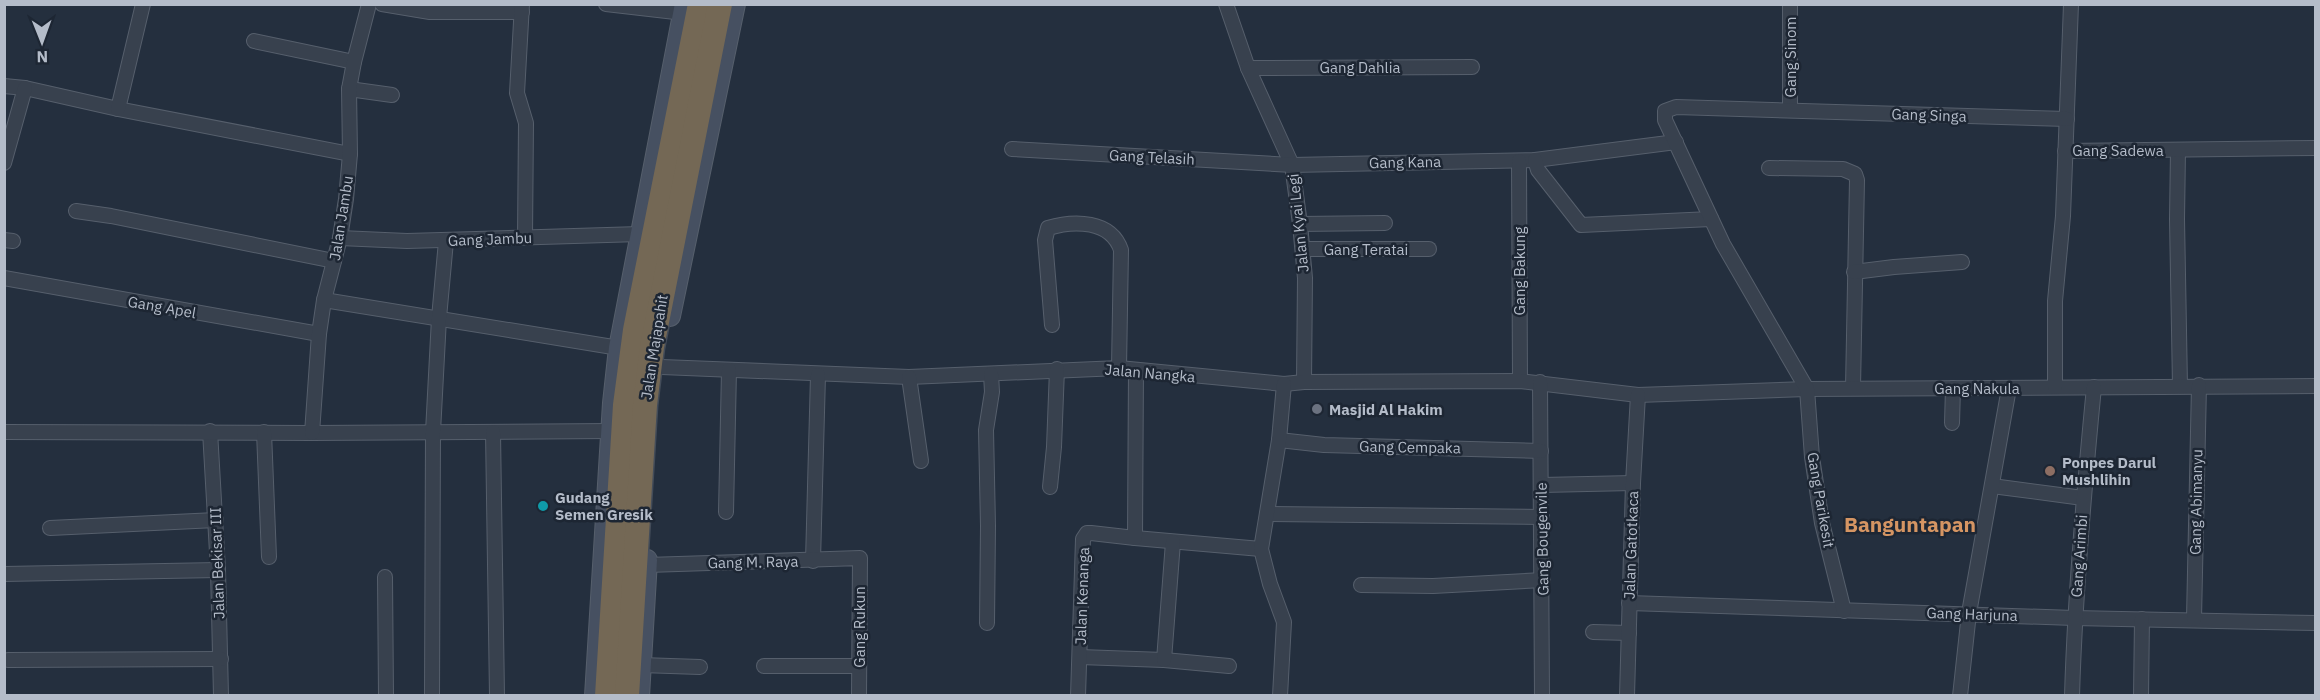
<svg xmlns="http://www.w3.org/2000/svg" width="2320" height="700" viewBox="0 0 2320 700" font-family="'IBM Plex Sans',sans-serif">
	<rect width="100%" height="100%" fill="#242f3e"/>
	<g fill="none" stroke-linecap="round" stroke-linejoin="round">
		<defs>
			<g id="street">
				<path d="M382 4 430 12H522"/>
				<path d="M522 4 517 93 526 123 525 237"/>
				<path d="M606 4 684 13"/>
				<path d="M1226 4 1248 68 1292 165 1300 224 1305 278 1304 382"/>
				<path d="M254 41 354 62"/>
				<path d="M1248 68 1472 67"/>
				<path d="M4 86 25 88 118 109 350 154"/>
				<path d="M349 89 392 95"/>
				<path d="M118 109 143 4"/>
				<path d="M1790 110V4"/>
				<path d="M1012 149 1292 165 1535 160 1676 142"/>
				<path d="M2178 150 2177 219 2180 386"/>
				<path d="M2065 151 2316 148"/>
				<path d="M1535 160 1538 170 1581 225 1711 219"/>
				<path d="M1519 161 1520 381"/>
				<path d="M4 163 25 88"/>
				<path d="M1769 168 1843 169 1855 174 1857 180 1853 388"/>
				<path d="M76 211 111 216 334 261"/>
				<path d="M1300 224 1385 223"/>
				<path d="M340 238 407 241 640 234"/>
				<path d="M4 240 13 241"/>
				<path d="M1303 249H1429"/>
				<path d="M1854 272 1894 267 1962 262"/>
				<path d="M4 278 319 334"/>
				<path d="M324 300 619 348"/>
				<path d="M1052 325 1045 240 1048 228C1074 220 1111 220 1121 250L1119 368"/>
				<path d="M662 367 909 377 1119 368 1284 384 1304 382 1520 381 1638 395 1807 389 2316 386"/>
				<path d="M909 377 921 461"/>
				<path d="M1540 382 1542 696"/>
				<path d="M2055 387V301L2063 216 2071 4"/>
				<path d="M1952 423 1953 388"/>
				<path d="M210 431 218 570 221 696"/>
				<path d="M4 432 312 433 611 431"/>
				<path d="M264 432 269 557"/>
				<path d="M493 432 497 696"/>
				<path d="M312 433 319 334 324 300 340 238 346 199 350 154 349 89 354 62 369 4"/>
				<path d="M1279 440 1324 445 1541 451"/>
				<path d="M1542 485 1633 483"/>
				<path d="M1992 486 2083 498"/>
				<path d="M1050 487 1054 447 1057 369"/>
				<path d="M726 512 729 370"/>
				<path d="M1267 514 1542 517"/>
				<path d="M50 528 216 520"/>
				<path d="M1135 538 1261 549"/>
				<path d="M813 561 818 375"/>
				<path d="M647 565 860 558 859 696"/>
				<path d="M4 574 218 570"/>
				<path d="M385 577 386 696"/>
				<path d="M1361 585 1433 586 1543 580"/>
				<path d="M1629 603 2074 618 2316 623"/>
				<path d="M1844 611 1822 523 1812 457 1807 389 1723 244 1665 120V111L1676 107 2067 119"/>
				<path d="M2194 619 2199 385"/>
				<path d="M987 623 988 526 986 430 992 392 991 374"/>
				<path d="M1593 632 1629 633"/>
				<path d="M1080 657 1164 660 1229 666"/>
				<path d="M8 660 221 659"/>
				<path d="M1164 660 1173 542"/>
				<path d="M641 665 700 667"/>
				<path d="M764 666H858"/>
				<path d="M432 696 433 432 439 318 446 241"/>
				<path d="M1078 696 1083 539 1087 533H1091L1135 538 1136 370"/>
				<path d="M1280 696 1284 622 1270 584 1261 549 1279 440 1284 384"/>
				<path d="M1627 696 1633 483 1638 395"/>
				<path d="M1960 696 1969 613 2009 388"/>
				<path d="M2072 696C2075 592 2084 490 2094 387"/>
				<path d="M2141 696 2142 619"/>
			</g>
			<g id="secondary">
				<path d="M670 316 735 4"/>
				<path d="M595 696 613 403 619 348 685 4"/>
				<path d="M639 696 647 560"/>
			</g>
			<g id="highway">
				<path d="M607 696 625 405 635 330 700 4"/>
				<path d="M627 696 645 405 652 347 720 4"/>
			</g>
		</defs>
		<use href="#street" stroke="#565f6c" stroke-width="16"/>
		<use href="#secondary" stroke="#565f6c" stroke-width="22"/>
		<use href="#highway" stroke="#434c59" stroke-width="27"/>
		<use href="#street" stroke="#38414e" stroke-width="14"/>
		<use href="#secondary" stroke="#465061" stroke-width="20"/>
		<use href="#highway" stroke="#746855" stroke-width="24"/>
	</g>
	<circle fill="#6b7280" stroke="#1d2633" stroke-width="2" cx="1317" cy="409" r="6"/>
	<circle fill="#8d6e63" stroke="#1d2633" stroke-width="2" cx="2050" cy="471" r="6"/>
	<circle fill="#0f9aa8" stroke="#1d2633" stroke-width="2" cx="543" cy="506" r="6"/>
	<g text-anchor="middle" dominant-baseline="central" stroke-width="5" stroke-linejoin="round" paint-order="stroke">
		<g font-size="15" fill="#b4bcc9" stroke="#1d2633">
			<text transform="translate(1790 57) rotate(-90)">Gang Sinom</text>
			<text x="1360" y="67">Gang Dahlia</text>
			<text transform="translate(1929 115) rotate(2)">Gang Singa</text>
			<text x="2118" y="150">Gang Sadewa</text>
			<text transform="translate(1152 157) rotate(3)">Gang Telasih</text>
			<text transform="translate(1405 162) rotate(-1)">Gang Kana</text>
			<text transform="translate(341 218) rotate(-81)">Jalan Jambu</text>
			<text transform="translate(1298 223) rotate(-96)">Jalan Kyai Legi</text>
			<text transform="translate(490 239) rotate(-2)">Gang Jambu</text>
			<text x="1366" y="249">Gang Teratai</text>
			<text transform="translate(1519 271) rotate(-90)">Gang Bakung</text>
			<text transform="translate(162 307) rotate(10)">Gang Apel</text>
			<text transform="translate(654 347) rotate(-81)">Jalan Majapahit</text>
			<text transform="translate(1150 373) rotate(5)">Jalan Nangka</text>
			<text x="1977" y="388">Gang Nakula</text>
			<text transform="translate(1410 447) rotate(1)">Gang Cempaka</text>
			<text transform="translate(1821 500) rotate(80)">Gang Parikesit</text>
			<text transform="translate(2196 502) rotate(-89)">Gang Abimanyu</text>
			<text transform="translate(1542 539) rotate(-91)">Gang Bougenvile</text>
			<text transform="translate(1631 545) rotate(-88)">Jalan Gatotkaca</text>
			<text transform="translate(2079 556) rotate(-86)">Gang Arimbi</text>
			<text transform="translate(753 562) rotate(-1)">Gang M. Raya</text>
			<text transform="translate(217 563) rotate(-92)">Jalan Bekisar III</text>
			<text transform="translate(1082 596) rotate(-88)">Jalan Kenanga</text>
			<text transform="translate(1972 614) rotate(2)">Gang Harjuna</text>
			<text transform="translate(859 627) rotate(-90)">Gang Rukun</text>
		</g>
		<g font-size="15" font-weight="bold" fill="#b4bcc9" stroke="#1d2633" text-anchor="start">
			<text x="1329" y="409">Masjid Al Hakim</text>
			<text x="2062" y="462">Ponpes Darul<tspan x="2062" dy="17">Mushlihin</tspan></text>
			<text x="555" y="497">Gudang<tspan x="555" dy="17">Semen Gresik</tspan></text>
		</g>
		<g font-size="21" font-weight="bold" fill="#d59563" stroke="#1d2633">
			<text x="1910" y="524">Banguntapan</text>
		</g>
	</g>
	<rect width="2320" height="700" fill="none" stroke="#b4bcc9" stroke-width="12"/>
	<g transform="translate(42 42) rotate(179)" stroke="#1d2633" stroke-width="4.5" paint-order="stroke">
	<path d="M0-4.5L10 22L0 15L-10 22Z" fill="#b4bcc9"/>
	<text y="-9" font-size="16" font-weight="bold" text-anchor="middle" fill="#b4bcc9">N</text>
	</g>
</svg>
